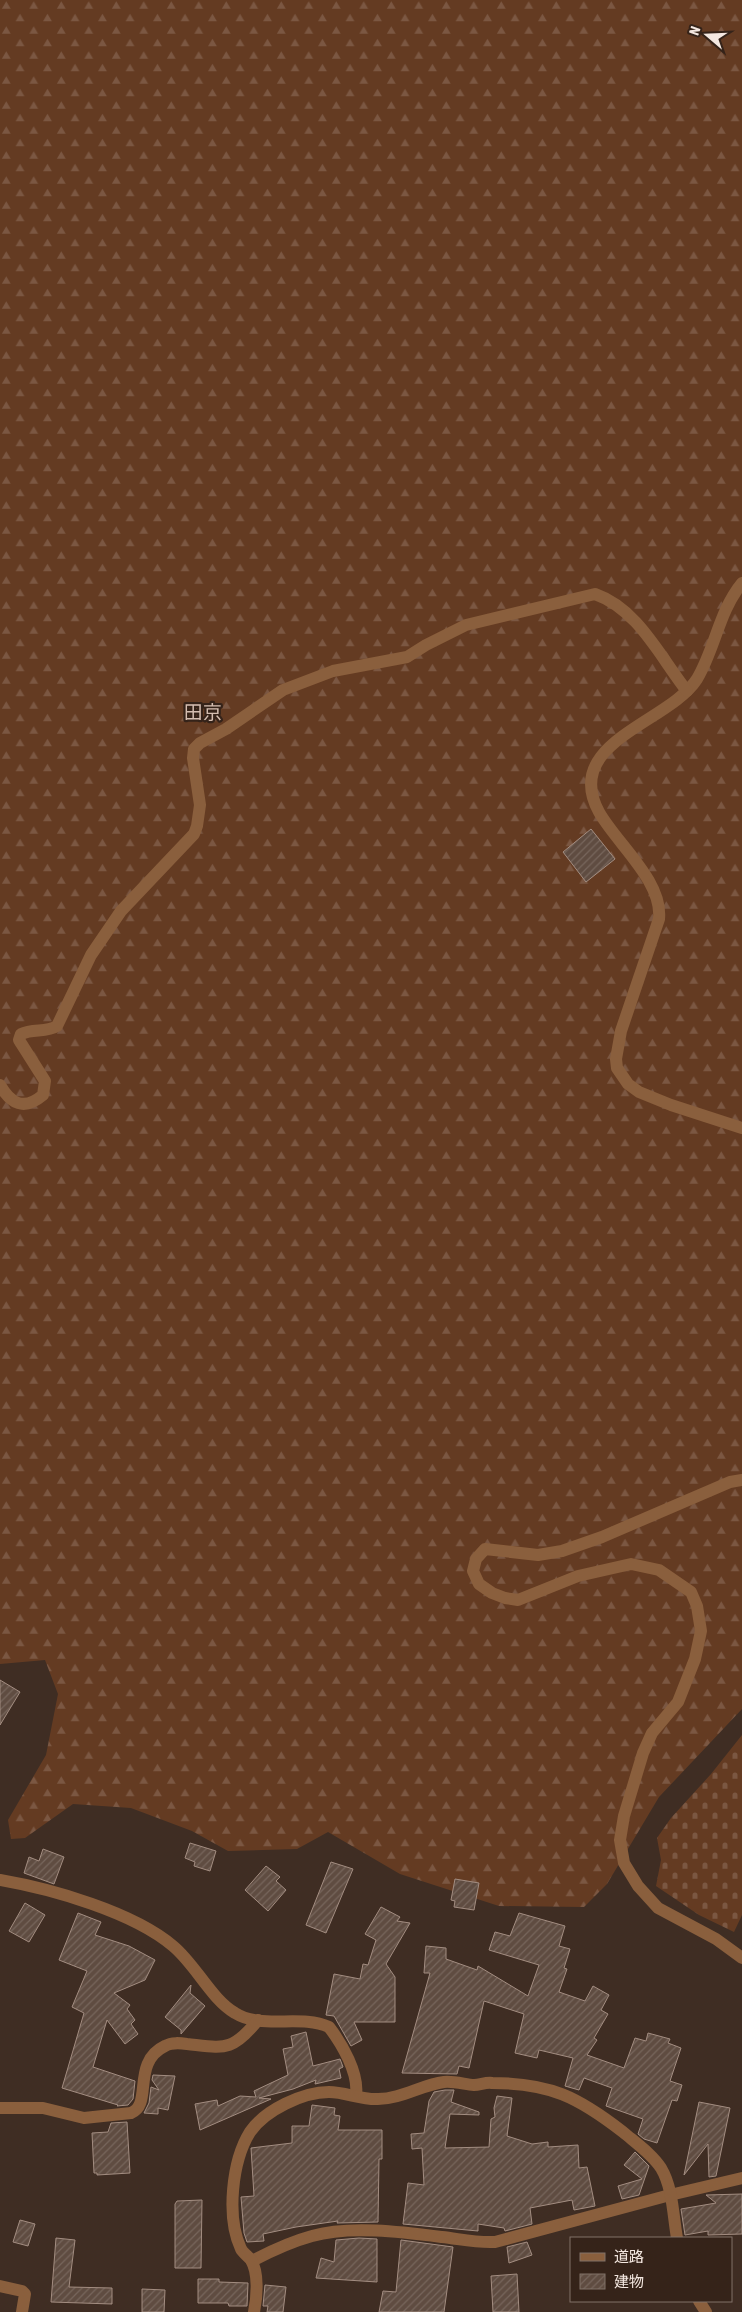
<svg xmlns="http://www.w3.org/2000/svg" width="742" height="2312" viewBox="0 0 742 2312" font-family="'Asap Condensed','Noto Sans JP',sans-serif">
	<defs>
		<pattern id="forest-firs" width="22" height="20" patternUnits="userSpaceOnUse" patternTransform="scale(1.25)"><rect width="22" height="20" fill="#643b22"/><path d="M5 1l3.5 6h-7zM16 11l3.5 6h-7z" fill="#7b5742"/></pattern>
		<pattern id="cemetery-stones" width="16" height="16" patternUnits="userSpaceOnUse" patternTransform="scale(1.25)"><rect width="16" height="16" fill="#643b22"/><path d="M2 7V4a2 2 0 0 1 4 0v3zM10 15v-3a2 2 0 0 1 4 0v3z" fill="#7b5742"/></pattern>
		<pattern id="building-hatch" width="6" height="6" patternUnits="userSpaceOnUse" patternTransform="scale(1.25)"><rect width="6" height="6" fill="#5f4c41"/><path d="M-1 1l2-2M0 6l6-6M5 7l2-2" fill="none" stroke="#77665c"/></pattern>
	</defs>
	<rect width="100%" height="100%" fill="#3f2d23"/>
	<path fill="url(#forest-firs)" d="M0 0H742V1709L659 1797 607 1884 584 1907 499 1906 400 1874 328 1832 297 1849 228 1851 192 1831 131 1808 73 1804 25 1838 11 1839 8 1820 46 1755 58 1694 45 1660 0 1664Z"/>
	<path fill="url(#cemetery-stones)" d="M742 1735V1915L734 1932 699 1915 656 1886 661 1860 657 1838 671 1818 711 1774Z"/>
	<g fill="url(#building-hatch)" stroke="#a38d81">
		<path d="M591 829 615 859 586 882 563 852Z"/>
		<path d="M0 1680 20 1692 0 1725Z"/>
		<path d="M190 1843 216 1851 210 1871 194 1866 195 1862 185 1858Z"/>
		<path d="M43 1849 64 1857 54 1884 24 1873 29 1857 39 1861Z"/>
		<path d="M331 1862 353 1869 326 1933 306 1925Z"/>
		<path d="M266 1866 280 1877 276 1881 286 1890 268 1911 245 1890Z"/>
		<path d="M455 1879 479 1883 474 1910 454 1907 455 1901 451 1900Z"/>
		<path d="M25 1903 45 1915 29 1942 9 1931Z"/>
		<path d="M381 1907 400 1917 397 1921 410 1923 386 1964 395 1977V2022H354L362 2040 351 2046 334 2016 326 2015 334 1974 360 1979 363 1964 368 1965 376 1940 365 1934Z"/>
		<path d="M78 1913 101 1922 95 1935 129 1946 155 1960 145 1980 114 1993 130 2005 127 2009 135 2020 131 2024 138 2034 125 2044 107 2020 93 2067 135 2081 133 2099 128 2105 117 2106 118 2105 62 2088 84 2013 72 2007 87 1971 59 1960Z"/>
		<path d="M519 1913 565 1926 559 1946 570 1949 564 1968 567 1969 559 1992 585 2001 593 1986 609 1995 601 2010 608 2014 594 2038 597 2040 587 2055 624 2068 635 2038 646 2041 648 2033 670 2039 668 2043 681 2048 670 2081 682 2085 677 2101 672 2100 657 2143 644 2139 638 2134 643 2119 606 2106 612 2088 584 2078 579 2090 565 2086 573 2058 539 2050 537 2058 515 2053 524 2014 484 2001 469 2068 459 2066 457 2074 402 2073 430 1973H424L426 1946 446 1948V1959L477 1970 478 1966 528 1996 539 1965 489 1950 495 1932 510 1936Z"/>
		<path d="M191 1985 190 1993 205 2006 181 2034V2030L165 2017Z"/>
		<path d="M306 2032 313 2066 340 2059 343 2067 339 2069 341 2078 315 2084 316 2080 293 2089 259 2098 271 2099 200 2130 195 2104 217 2100 218 2106 240 2096 256 2097 254 2091 288 2075 283 2049 293 2047 291 2036Z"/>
		<path d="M153 2075 175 2076 168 2110 158 2108V2114L144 2113 149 2103 151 2087 159 2090 152 2080Z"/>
		<path d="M445 2090H454L451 2102 479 2112V2115L450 2114 445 2148 489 2147 491 2119 495 2117 494 2108 497 2096 512 2098 507 2136 532 2144 548 2142V2147L578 2145 579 2168 587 2167 595 2206 574 2210 572 2200 530 2208 532 2224 505 2231 504 2228 478 2224V2231L403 2224 408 2183 424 2185 422 2148 412 2149 411 2134 424 2133 429 2101 434 2092Z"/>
		<path d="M699 2102 730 2108 716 2176 709 2177 708 2144 684 2175Z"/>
		<path d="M312 2105 335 2108 334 2115 340 2116 338 2130H382V2159H379L378 2222 337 2223 338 2221 296 2227 263 2234 264 2241 247 2242 244 2233 241 2197 254 2196 251 2148 292 2143V2126H309Z"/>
		<path d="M127 2122 130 2173 97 2175V2173H94L92 2133 108 2132 111 2123Z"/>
		<path d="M635 2152 649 2166 639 2195 622 2199 618 2186 642 2179 624 2165Z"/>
		<path d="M742 2194V2234L708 2235V2231L685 2235 681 2209 716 2203 706 2195Z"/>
		<path d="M202 2200 201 2268H175V2204L177 2201Z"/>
		<path d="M20 2220 35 2224 28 2246 13 2242Z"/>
		<path d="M56 2238 75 2240 69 2287 112 2288V2304L51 2302Z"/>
		<path d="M359 2238 377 2239V2282L316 2278 321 2258 334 2262 336 2240Z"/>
		<path d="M401 2240 453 2247 444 2312H379L383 2291 396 2292Z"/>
		<path d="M527 2242 532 2255 509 2263 507 2247Z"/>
		<path d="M517 2274 519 2312H493L491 2276Z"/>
		<path d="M198 2279H219V2282L248 2283 247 2306H229L228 2303H198Z"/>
		<path d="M265 2285 286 2287 283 2312H267L268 2306H263Z"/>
		<path d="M142 2289 165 2290 164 2312H142Z"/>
	</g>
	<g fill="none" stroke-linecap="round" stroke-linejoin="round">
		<g stroke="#8a5f3d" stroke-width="12">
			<path d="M742 583C719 611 715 649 697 679 669 723 561 742 599 812 617 844 663 881 659 919L621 1031 616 1059 617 1068 628 1084 639 1092 671 1105 742 1128"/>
			<path d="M0 1085C11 1104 24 1111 43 1095L45 1081 19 1040 21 1034C33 1028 46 1033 57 1026L91 955 121 911 194 834 197 826 200 805 193 758 194 749 200 743 226 729 283 690 333 671 407 657 426 645 466 625 595 594C638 609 660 657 687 691"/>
			<path d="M742 1480 730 1482 602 1537 562 1551 538 1555 485 1549 476 1559 473 1571 479 1584 492 1593 505 1598 518 1600 578 1576 631 1564 659 1570 691 1592 697 1606 701 1631 695 1659 678 1702 652 1733 643 1753 624 1816 620 1840 624 1863 638 1886 658 1908 716 1939 742 1958"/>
			<path d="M0 1880C52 1889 133 1912 173 1946 196 1965 211 1999 235 2013 262 2030 300 2014 329 2027 342 2044 359 2073 356 2095"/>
			<path d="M0 2108H43L84 2118 131 2113C153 2105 131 2062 165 2046 172 2042 180 2043 187 2044 225 2048 232 2052 258 2020"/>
			<path d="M252 2261C271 2251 290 2242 312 2236 349 2225 403 2232 442 2237 460 2239 476 2243 495 2242L670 2195 742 2178"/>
			<path d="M0 2286 22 2291 25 2294 22 2312"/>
			<path d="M699 2301 706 2312"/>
			<path d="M254 2312C257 2297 259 2273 251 2260 248 2256 243 2253 241 2249 226 2217 232 2161 250 2132 265 2110 303 2092 329 2092 345 2092 362 2100 378 2099 401 2099 421 2085 444 2082 453 2081 464 2084 474 2085 480 2085 486 2082 492 2083 550 2083 578 2097 623 2132 636 2143 652 2154 661 2168 673 2188 673 2216 677 2238"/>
		</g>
	</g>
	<g text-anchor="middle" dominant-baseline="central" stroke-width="4.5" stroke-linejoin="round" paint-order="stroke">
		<g font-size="19" fill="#d5beb1" stroke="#352319">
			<text x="203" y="712">田京</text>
		</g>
	</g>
	<rect x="570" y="2237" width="162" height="65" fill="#352319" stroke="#817269"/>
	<rect x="580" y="2253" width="25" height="8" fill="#8a5f3d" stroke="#817269"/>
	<text x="614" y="2262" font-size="15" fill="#f4e8e1">道路</text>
	<rect x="580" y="2274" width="25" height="15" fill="url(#building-hatch)" stroke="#817269"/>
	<text x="614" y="2287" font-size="15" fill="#f4e8e1">建物</text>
	<g transform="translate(707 35) rotate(289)" stroke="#352319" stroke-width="4" paint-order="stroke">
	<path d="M0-4L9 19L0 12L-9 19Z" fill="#f4e8e1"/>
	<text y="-8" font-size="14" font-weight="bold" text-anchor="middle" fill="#f4e8e1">N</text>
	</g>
</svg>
